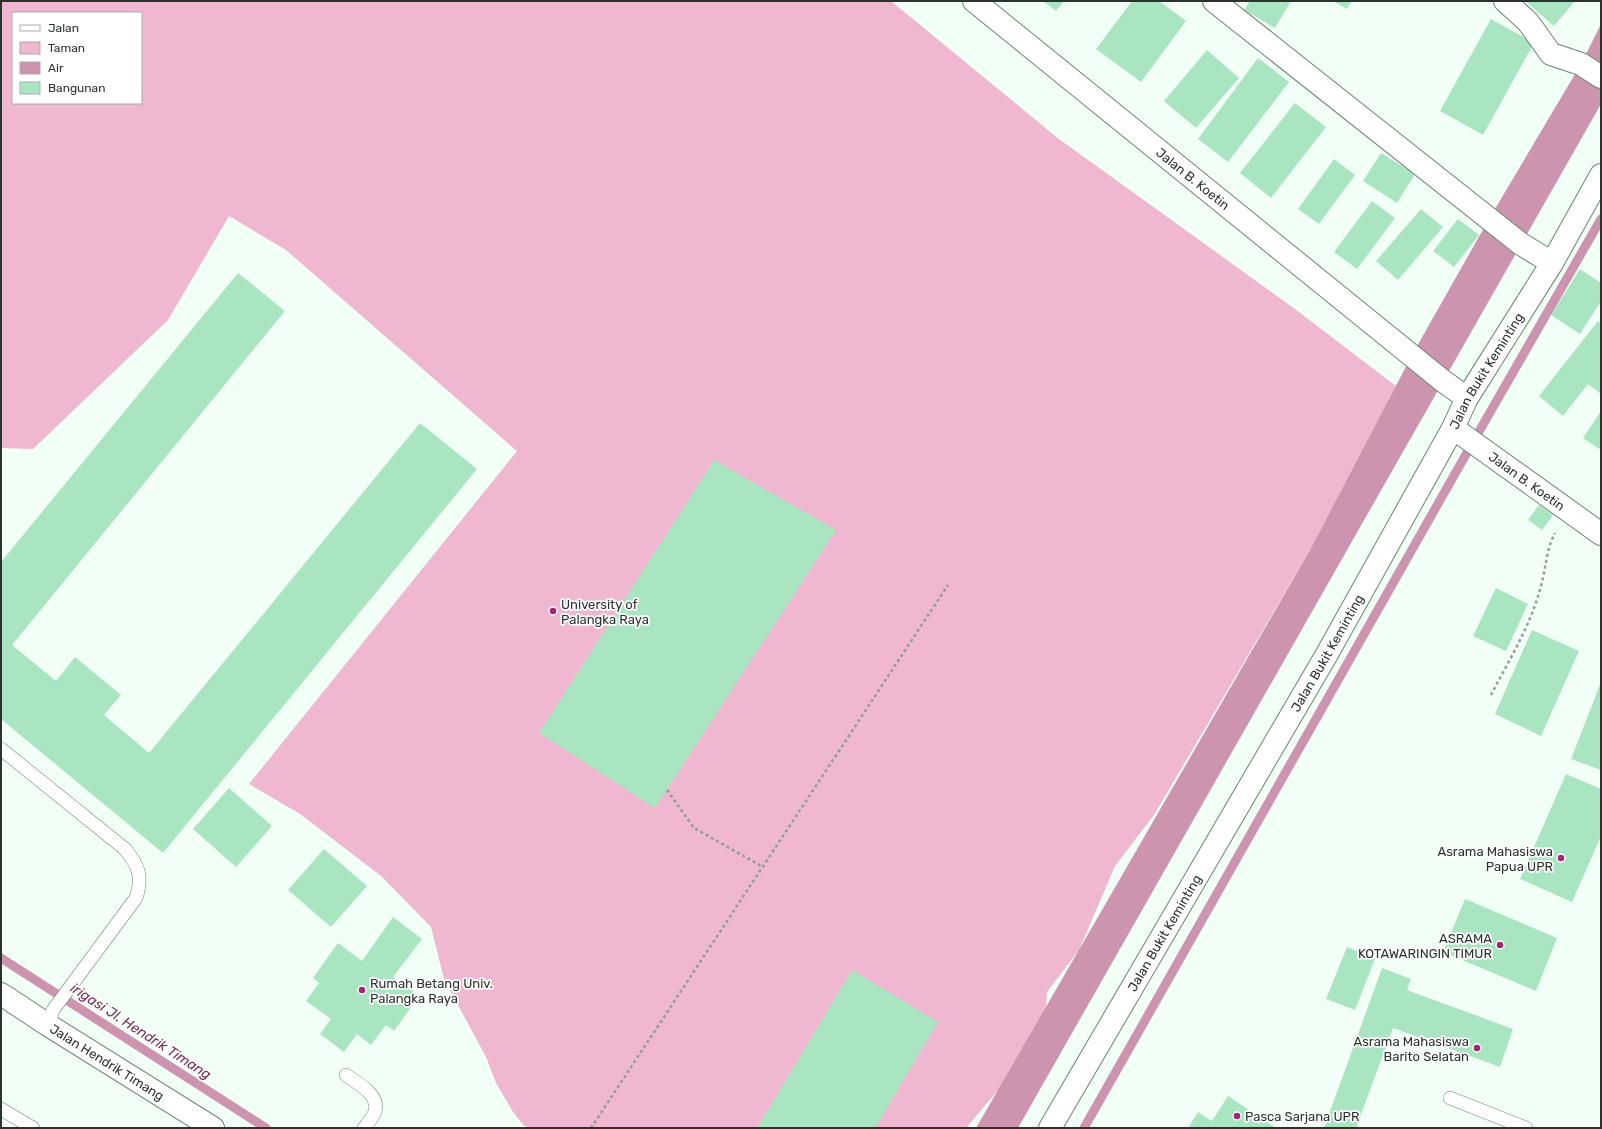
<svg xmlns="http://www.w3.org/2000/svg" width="1602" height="1129" font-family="Rubik,sans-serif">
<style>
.green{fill:#f0b7d1;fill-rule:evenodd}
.water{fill:#cd94af}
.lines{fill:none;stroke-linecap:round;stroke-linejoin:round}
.stream{stroke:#cd94af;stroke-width:9}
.building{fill:#aae5c2}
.service-casing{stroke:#6e8275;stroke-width:14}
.minor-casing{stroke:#6e8275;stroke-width:24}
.secondary-casing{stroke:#6e8275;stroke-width:24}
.path{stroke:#929d96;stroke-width:2.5;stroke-dasharray:3 3;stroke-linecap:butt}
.service{stroke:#fff;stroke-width:13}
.minor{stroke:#fff;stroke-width:22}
.secondary{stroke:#fff;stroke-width:22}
.poi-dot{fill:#a62472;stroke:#fff;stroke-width:1.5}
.labels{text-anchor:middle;stroke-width:3.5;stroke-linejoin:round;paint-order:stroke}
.street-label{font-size:13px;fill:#2b332e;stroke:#fff}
.poi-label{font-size:13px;fill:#2b332e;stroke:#fff;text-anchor:start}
.water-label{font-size:14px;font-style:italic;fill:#763156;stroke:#fff}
</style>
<rect width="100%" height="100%" fill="#f2fff7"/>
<path class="green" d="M1,1H891L1059,139L1295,309L1396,386L1310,550L1154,815L1115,866L1079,950L1047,992L1046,1007L1022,1062L966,1128H532L524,1126L513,1112L496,1083L486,1057L444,979L431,927L381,876L300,814L249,784L517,451L286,250L229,216L168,320L33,449L1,448ZM13,13H141V103H13Z"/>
<path class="water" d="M1601,24V104L1018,1128H976L1310,550L1412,355L1489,219L1581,64Z"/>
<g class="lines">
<path class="stream" d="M1,958L266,1128
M1084,1128L1473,442L1601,219"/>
</g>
<path class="building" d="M1043,1H1064L1056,11Z
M1132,1H1159L1186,21L1141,82L1096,49Z
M1250,1H1291L1275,28L1244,10Z
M1333,1H1352L1347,9Z
M1525,1H1575L1554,26Z
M1491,19L1534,43L1483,135L1440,111Z
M1207,50L1239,78L1196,128L1164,101Z
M1258,58L1289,82L1228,162L1198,139Z
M1295,103L1326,127L1271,198L1240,173Z
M1381,153L1415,174L1397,203L1363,181Z
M1334,159L1355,175L1319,224L1298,209Z
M1372,201L1395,218L1357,269L1334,252Z
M1421,209L1443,227L1398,280L1376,261Z
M1458,219L1479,235L1454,267L1433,251Z
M1580,269L1601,283V301L1580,334L1551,315Z
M238,273L285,311L12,645L56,681L75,657L121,695L104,715L149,753L420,423L477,469L163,853L1,719V562Z
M1598,321L1601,324V394L1588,384L1563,416L1539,396Z
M1601,411V447L1599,449L1583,438Z
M714,460L836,530L655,808L539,733Z
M1539,505L1553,515L1542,530L1528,520Z
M1496,588L1528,604L1506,651L1473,636Z
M1532,630L1579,651L1541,736L1495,714Z
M1601,682V770L1571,759Z
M1566,774L1601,789V836L1572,902L1520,879Z
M229,788L272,826L236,867L193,829Z
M324,849L367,886L331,927L288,890Z
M1465,899L1557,938L1536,991L1443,952Z
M393,917L422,939L393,977L419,996L394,1031L386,1025L371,1045L357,1034L344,1052L320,1034L331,1019L306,1001L319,983L313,978L338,943L362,961Z
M1347,947L1375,959L1355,1010L1326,999Z
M1382,968L1411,979L1407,990L1513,1029L1500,1067L1393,1028L1356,1128H1324Z
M852,970L938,1022L875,1128H757Z
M1228,1096L1276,1128H1188L1198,1112L1212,1121Z"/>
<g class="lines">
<defs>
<path id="service" d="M1,749L125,849C139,866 143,877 136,898L53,1010L48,1025
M346,1075C358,1084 380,1094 375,1112C373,1117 368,1123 364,1128
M1450,1098L1526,1128
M1,1109L33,1128"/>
<g id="minor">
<path id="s1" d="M974,1L1443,381L1467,398"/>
<path d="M1214,1L1521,244L1552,263"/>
<path d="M1505,1L1528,22L1551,54L1581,64L1601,77"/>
<path id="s2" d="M1453,428L1601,534"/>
<path id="s3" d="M1,994L48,1025L213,1128"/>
</g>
<g id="secondary">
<path id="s4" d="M1050,1128L1327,654L1453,428L1467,398L1552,263L1601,175"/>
</g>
</defs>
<use href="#service" class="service-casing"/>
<use href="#minor" class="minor-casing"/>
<use href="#secondary" class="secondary-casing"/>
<path class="path" d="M1491,695C1509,660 1531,625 1541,586C1546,568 1546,550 1555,533
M667,790L694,828L763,867
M591,1128L948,585"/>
<use href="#service" class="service"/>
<use href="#minor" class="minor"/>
<use href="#secondary" class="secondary"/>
</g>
<g class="poi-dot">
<circle cx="553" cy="611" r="4"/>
<circle cx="1561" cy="858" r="4"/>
<circle cx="1500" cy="945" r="4"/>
<circle cx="362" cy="990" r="4"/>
<circle cx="1477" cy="1048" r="4"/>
<circle cx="1237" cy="1116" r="4"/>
</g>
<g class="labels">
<g class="street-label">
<text dy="5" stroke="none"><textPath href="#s1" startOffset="282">Jalan B. Koetin</textPath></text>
<text dy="5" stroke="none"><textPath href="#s4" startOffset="874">Jalan Bukit Keminting</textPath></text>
<text dy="5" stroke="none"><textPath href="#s2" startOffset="91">Jalan B. Koetin</textPath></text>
<text dy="5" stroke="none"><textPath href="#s4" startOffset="550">Jalan Bukit Keminting</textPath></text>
<text dy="5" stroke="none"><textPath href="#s4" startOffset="226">Jalan Bukit Keminting</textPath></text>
<text dy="5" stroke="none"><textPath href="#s3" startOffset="126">Jalan Hendrik Timang</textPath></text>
</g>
<g class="poi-label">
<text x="561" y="609">University of<tspan x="561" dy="15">Palangka Raya</tspan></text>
<text x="1553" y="856" text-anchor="end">Asrama Mahasiswa<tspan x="1553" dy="15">Papua UPR</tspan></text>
<text x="1492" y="943" text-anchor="end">ASRAMA<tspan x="1492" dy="15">KOTAWARINGIN TIMUR</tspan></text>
<text x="370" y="988">Rumah Betang Univ.<tspan x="370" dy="15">Palangka Raya</tspan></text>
<text x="1469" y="1046" text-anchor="end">Asrama Mahasiswa<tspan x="1469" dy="15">Barito Selatan</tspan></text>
<text x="1245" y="1121">Pasca Sarjana UPR</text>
</g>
<g class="water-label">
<text transform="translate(141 1031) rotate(33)" y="5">irigasi Jl. Hendrik Timang</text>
</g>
</g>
<rect width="1602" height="1129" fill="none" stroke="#2b332e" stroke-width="4"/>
<rect x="12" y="12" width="130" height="92" fill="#ffffff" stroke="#aaadab"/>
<rect x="20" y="25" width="20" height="6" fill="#ffffff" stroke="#aaadab"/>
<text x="48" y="32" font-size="12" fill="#2b332e">Jalan</text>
<rect x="20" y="42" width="20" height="12" fill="#f0b7d1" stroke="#aaadab"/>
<text x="48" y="52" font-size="12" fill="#2b332e">Taman</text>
<rect x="20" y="62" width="20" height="12" fill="#cd94af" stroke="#aaadab"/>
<text x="48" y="72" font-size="12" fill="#2b332e">Air</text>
<rect x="20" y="82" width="20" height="12" fill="#aae5c2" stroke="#aaadab"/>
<text x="48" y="92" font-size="12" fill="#2b332e">Bangunan</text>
</svg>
